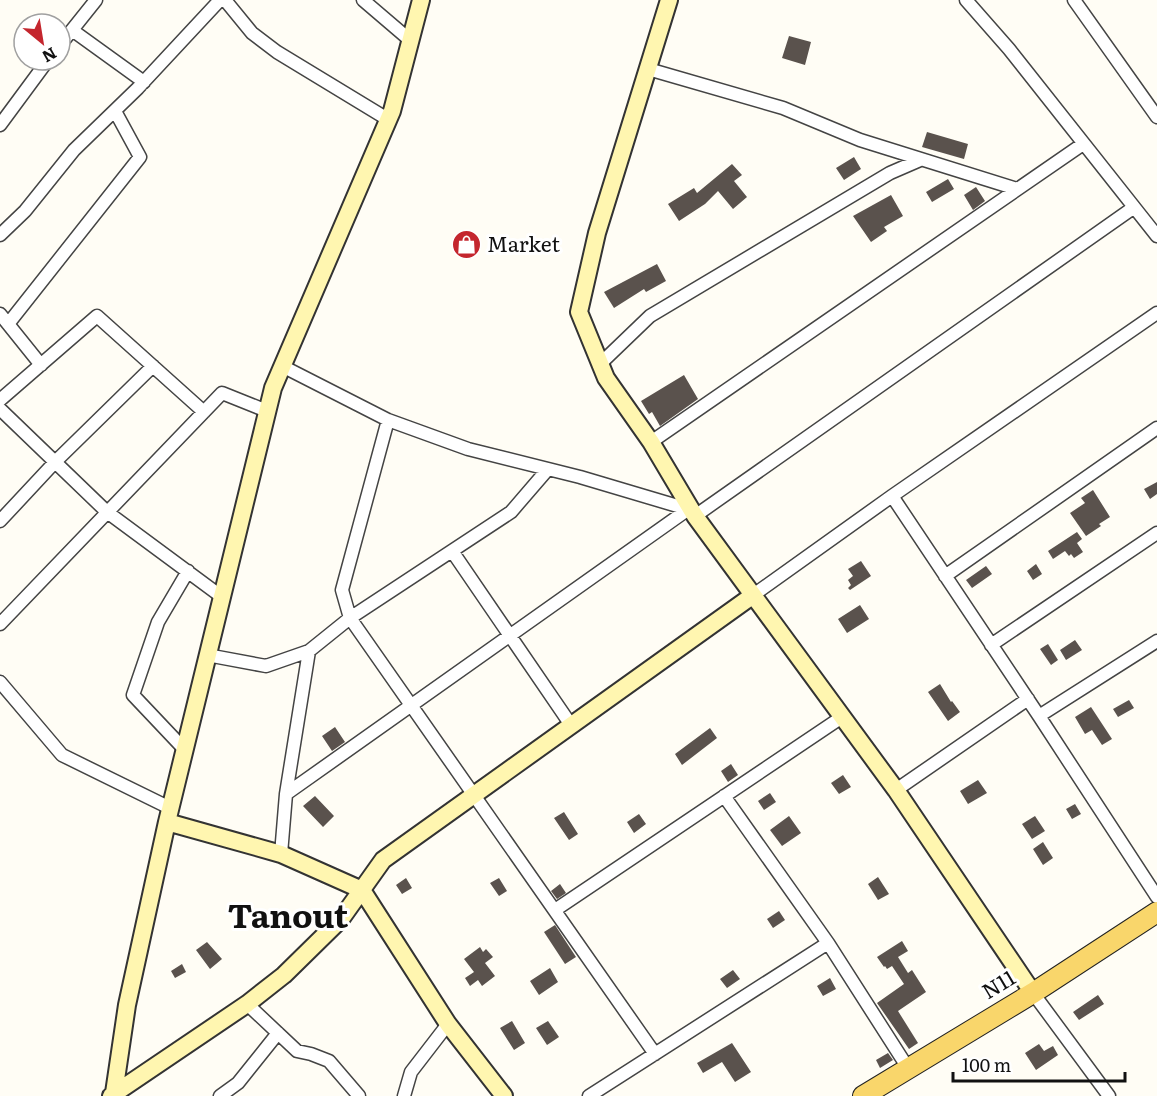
<svg xmlns="http://www.w3.org/2000/svg" width="1157" height="1096" font-family="Literata,serif">
<style>
.building{fill:#5a524d}
.lines{fill:none;stroke-linecap:round;stroke-linejoin:round}
.street-casing{stroke:#444;stroke-width:15}
.secondary-casing{stroke:#333;stroke-width:20}
.primary-casing{stroke:#222;stroke-width:22}
.street{stroke:#fff;stroke-width:12}
.secondary{stroke:#fff6b0;stroke-width:16}
.primary{stroke:#f9d66b;stroke-width:20}
.labels{text-anchor:middle;stroke-width:6;stroke-linejoin:round;paint-order:stroke}
.poi-label{font-size:21px;fill:#111;stroke:#fff;text-anchor:start}
.street-label{font-size:21px;fill:#111;stroke:#fff}
.town-label{font-size:33px;font-weight:bold;fill:#111;stroke:#fff}
</style>
<rect width="100%" height="100%" fill="#fffdf5"/>
<path class="building" d="M789,36L811,42L805,65L782,58Z
M927,132L968,144L964,159L922,147Z
M854,157L861,169L844,180L836,168Z
M732,164L742,175L734,181L747,197L733,209L718,191L705,204L679,221L668,204L694,188L697,193Z
M948,179L954,189L932,202L926,192Z
M976,187L985,201L973,210L964,195Z
M891,195L903,216L884,227L887,231L871,242L853,216Z
M657,264L666,281L646,292L644,289L614,308L604,292Z
M684,375L698,399L660,426L652,412L649,414L641,401Z
M1157,482V494L1150,499L1144,489Z
M1093,490L1110,517L1099,524L1101,526L1086,536L1070,513L1085,503L1081,498Z
M1077,532L1082,539L1077,543L1083,552L1074,558L1071,554L1069,556L1065,551L1053,559L1048,551Z
M861,561L871,576L850,590L848,588L851,585L848,580L853,576L848,569Z
M1036,564L1042,574L1033,580L1027,571Z
M986,566L992,574L972,588L966,580Z
M860,605L869,619L847,633L838,619Z
M1075,640L1082,650L1066,660L1060,650Z
M1048,644L1058,660L1051,665L1040,649Z
M940,684L951,702L952,701L960,712L948,721L928,692Z
M1129,700L1134,708L1118,717L1113,709Z
M1091,707L1112,739L1102,745L1092,730L1085,734L1075,717Z
M335,727L345,742L332,751L322,736Z
M710,728L717,738L682,765L675,754Z
M731,764L738,775L728,782L721,771Z
M843,775L851,787L839,794L831,783Z
M978,780L987,793L968,804L960,791Z
M770,793L776,802L764,810L758,801Z
M315,796L334,816L323,827L303,806Z
M1075,804L1081,814L1072,819L1066,809Z
M564,812L578,834L569,840L554,818Z
M639,814L646,824L634,833L627,822Z
M789,816L801,833L782,846L770,830Z
M1035,816L1045,831L1032,839L1022,824Z
M1043,842L1053,858L1043,865L1033,849Z
M878,877L889,894L878,900L868,884Z
M406,878L412,888L402,894L396,885Z
M499,878L507,891L499,896L490,883Z
M560,884L566,893L557,899L551,891Z
M779,911L785,920L773,928L767,919Z
M555,925L576,957L565,964L544,932Z
M902,941L908,951L898,957L908,973L912,970L926,992L898,1011L918,1043L909,1049L877,1003L904,984L892,966L887,969L885,966L884,967L877,957Z
M207,942L222,959L210,969L196,950Z
M480,947L483,952L486,949L493,957L485,963L495,976L482,986L478,980L470,986L465,978L474,972L464,959Z
M182,964L186,972L175,978L171,971Z
M550,968L558,982L539,995L530,981Z
M733,970L740,979L727,988L720,979Z
M830,978L836,989L823,996L817,986Z
M1098,995L1104,1004L1079,1020L1073,1012Z
M512,1021L525,1043L514,1050L500,1028Z
M548,1021L559,1037L547,1045L536,1028Z
M732,1043L751,1072L735,1082L722,1062L703,1073L697,1063Z
M1039,1044L1044,1051L1053,1046L1058,1055L1036,1070L1025,1053Z
M888,1053L893,1060L880,1068L876,1060Z"/>
<g class="lines">
<defs>
<path id="street" d="M225,0L252,33L277,52L389,120
M363,0L411,41
M966,0L1009,49L1157,236
M1074,0L1157,117
M72,30L144,82
M60,45L96,0
M648,69L783,108L860,140L1017,189
M0,125L48,60
M0,235L25,211L74,150L138,88L220,0
M0,314L41,365
M8,324L140,157L115,111
M599,365L650,316L890,173L920,160
M282,366L388,420L468,449L580,477L681,507L690,508
M0,400L97,316L204,412
M0,409L107,512L222,597
M388,420L342,590L350,618L655,1054
M651,442L1083,144
M892,496L1039,716L1157,897
M695,516L1133,208
M0,521L55,462L153,366
M452,551L571,725
M945,576L1157,428
M752,596L892,496L1157,313
M0,624L222,393L267,411
M991,645L1157,533
M207,655L266,666L309,651
M0,682L62,755L170,808
M1039,716L1157,641
M185,750L133,695L158,622L188,571
M896,790L1028,699
M286,794L690,508
M724,796L828,943L908,1068
M281,854L286,794L309,651L350,618L511,512L548,469
M555,910L842,717
M1033,993L1109,1096
M247,1004L297,1051L311,1054L329,1061L359,1096
M220,1096L238,1083L278,1033
M404,1096L411,1072L448,1024
M589,1096L828,943"/>
<path id="secondary" d="M669,0L597,233L579,312L606,378L651,442L695,516L896,790L1033,993
M167,822L281,854L362,890L448,1024L504,1096
M114,1093L127,1005L167,822L273,388L392,111L421,0
M111,1096L247,1004L284,975L341,919L383,860L752,596"/>
<path id="primary" d="M863,1096L1033,993L1157,912"/>
</defs>
<use href="#street" class="street-casing"/>
<use href="#secondary" class="secondary-casing"/>
<use href="#primary" class="primary-casing"/>
<use href="#street" class="street"/>
<use href="#secondary" class="secondary"/>
<use href="#primary" class="primary"/>
</g>
<defs>
<symbol id="shop-disc" viewBox="-11 -11 22 22"><circle r="9.5" fill="#c4262e" stroke="#fff"/><path d="M-5-2.5h2.3a2.7 3.5 0 0 1 5.4 0H5L5.5 6h-11ZM-1.5-2.5h3a1.5 2.3 0 0 0-3 0Z" fill="#fff"/></symbol>
</defs>
<g fill-rule="evenodd">
<use href="#shop-disc" x="450" y="228" width="33" height="33"/>
</g>
<g class="labels">
<g class="poi-label">
<text x="487" y="252">Market</text>
</g>
<g class="street-label">
<text transform="translate(999 985) rotate(-31)" y="7">N11</text>
</g>
<g class="town-label">
<text x="288" y="928">Tanout</text>
</g>
</g>
<g transform="translate(42 42) rotate(150)"><circle r="28" fill="#ffffff" stroke="#a0a0a0" stroke-width="1.5"/>
<path d="M0-4.5L10 22L0 15L-10 22Z" fill="#c4262e"/>
<text y="-9" font-size="16" font-weight="bold" text-anchor="middle" fill="#111111">N</text>
</g>
<path d="M953 1072v9h172v-9" fill="none" stroke="#111111" stroke-width="3"/>
<text x="962" y="1072" font-size="18" fill="#111111" stroke="#ffffff" stroke-width="4.5" paint-order="stroke">100 m</text>
</svg>
